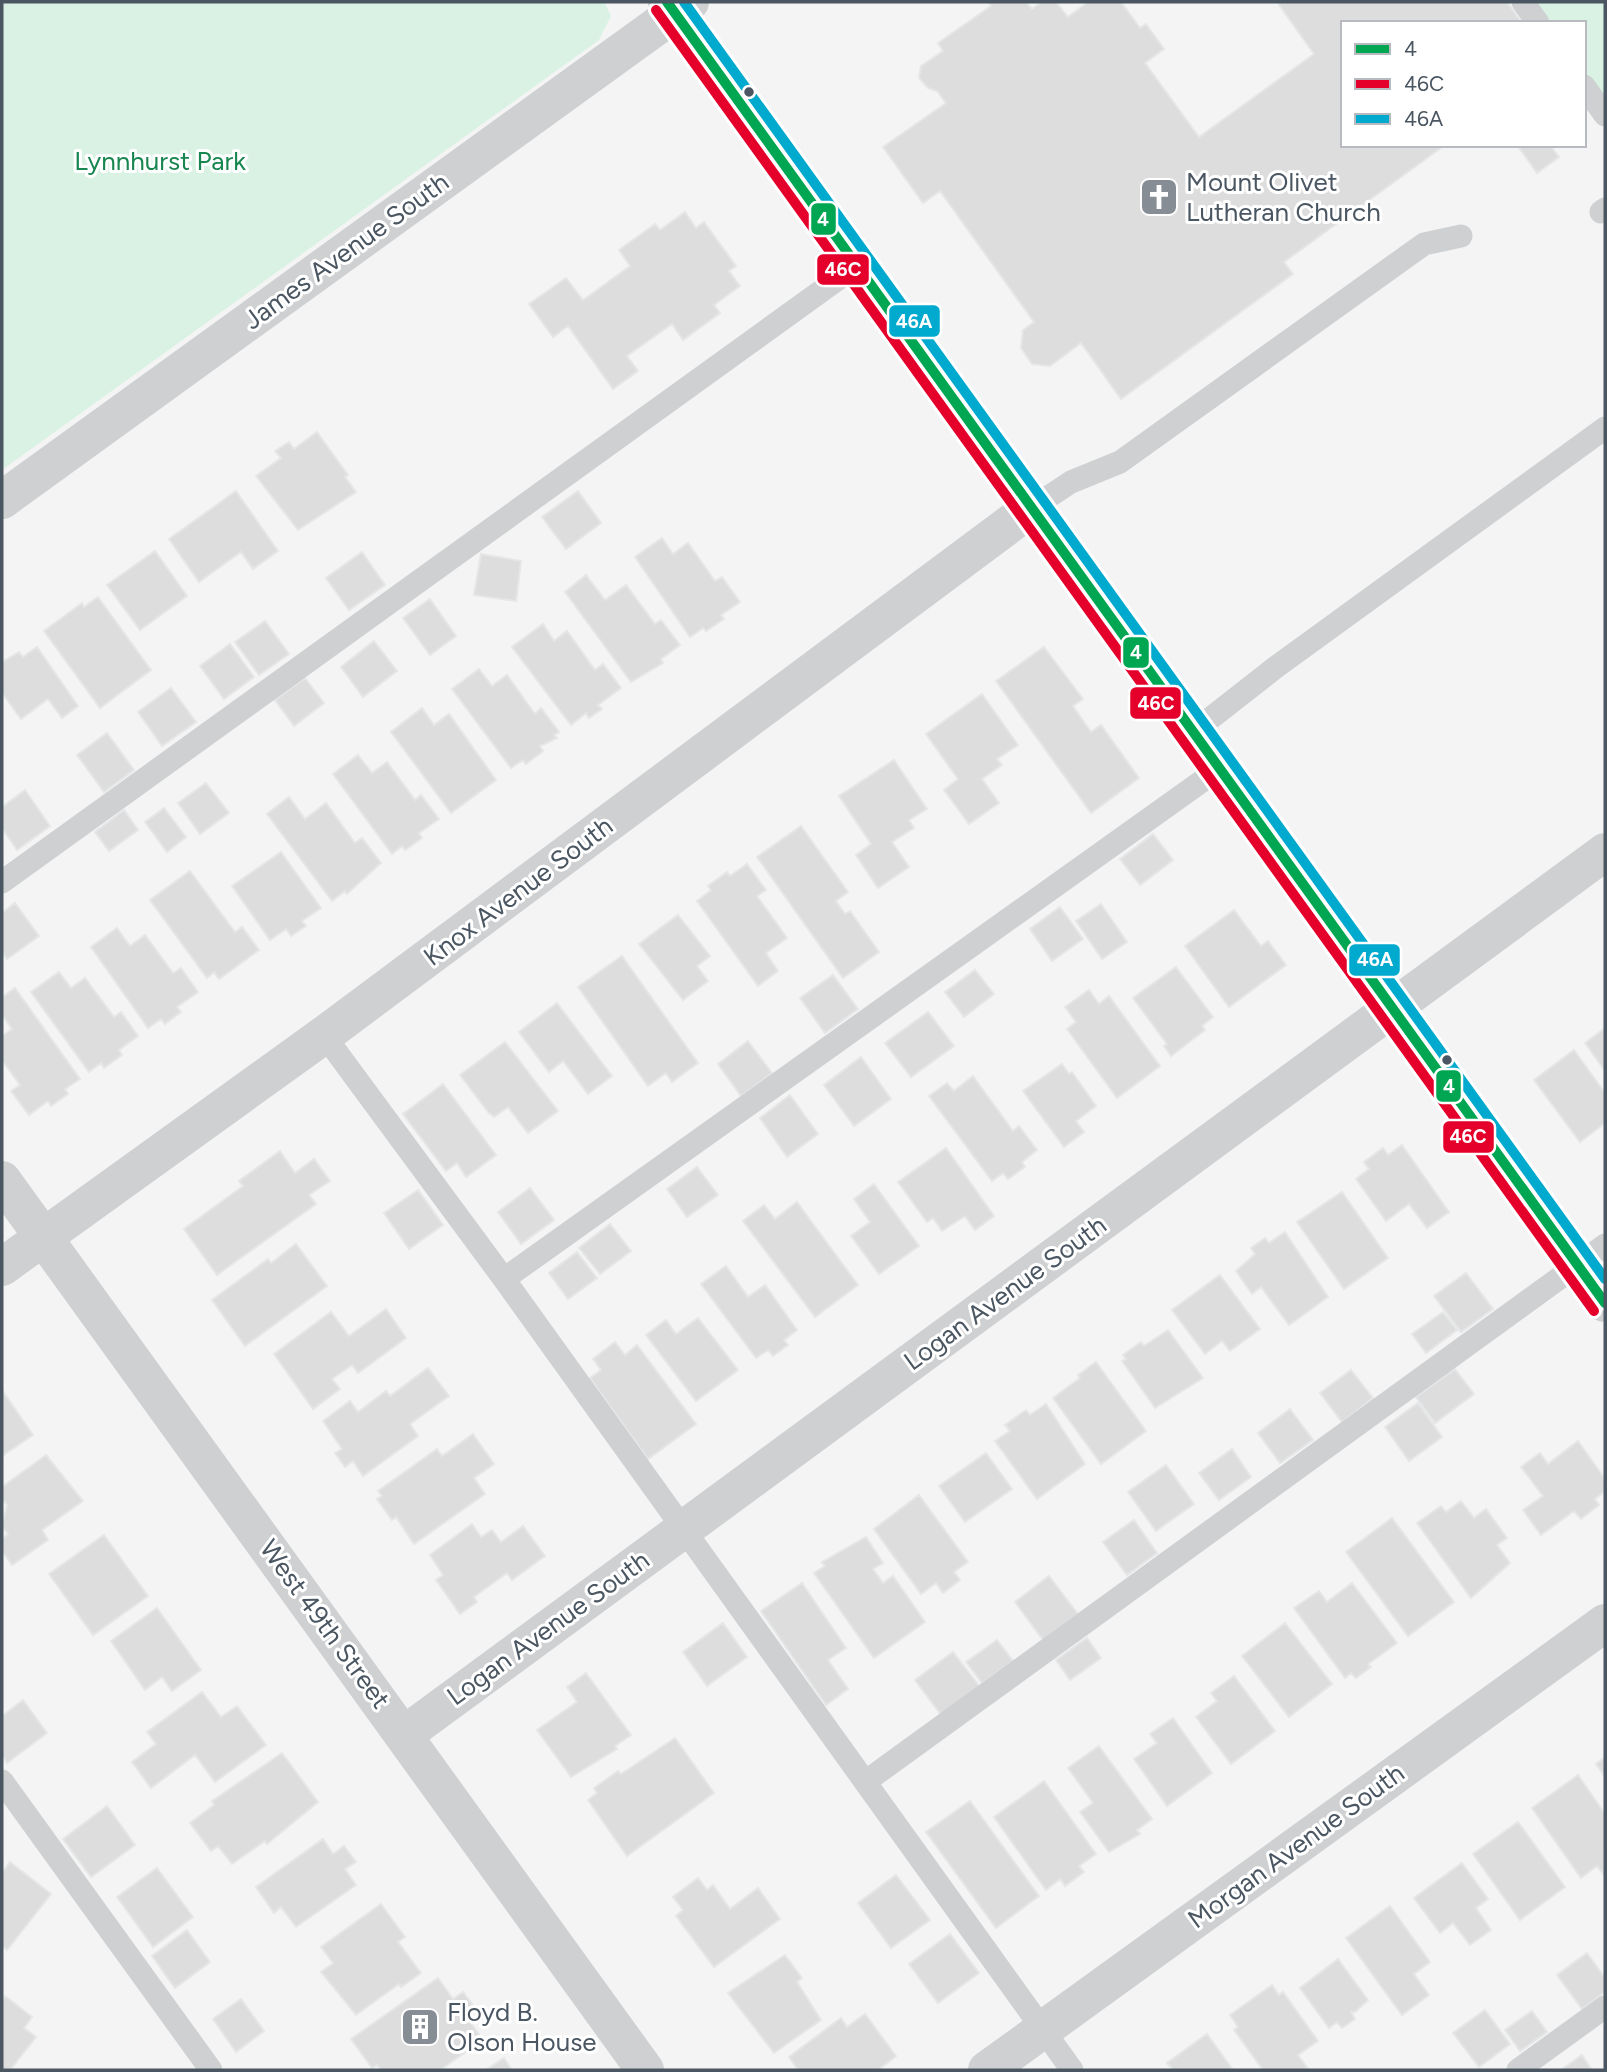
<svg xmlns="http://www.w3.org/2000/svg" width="1607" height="2072" font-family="Figtree,sans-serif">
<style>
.green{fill:#d9f2e3}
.building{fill:#ddddde;stroke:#e5e6e7;stroke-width:2}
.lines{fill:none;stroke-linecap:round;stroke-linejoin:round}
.lane{stroke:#ced0d2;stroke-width:23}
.street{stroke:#ced0d2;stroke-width:38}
.secondary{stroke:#ced0d4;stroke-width:38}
.bus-1-casing{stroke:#fff;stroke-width:16}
.bus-2-casing{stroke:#fff;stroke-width:16}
.bus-3-casing{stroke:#fff;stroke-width:16}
.bus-1{stroke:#00a651;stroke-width:10}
.bus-2{stroke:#e4002b;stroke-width:10}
.bus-3{stroke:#00a9ce;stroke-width:10}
.bus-dot{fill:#4a5661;stroke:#fff;stroke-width:2.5}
.labels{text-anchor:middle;stroke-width:6;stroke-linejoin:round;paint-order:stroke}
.park-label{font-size:26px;fill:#17864f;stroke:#fff}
.poi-label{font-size:26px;fill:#4a5661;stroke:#fff;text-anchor:start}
.street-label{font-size:26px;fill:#4a5661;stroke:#fff}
.line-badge{stroke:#fff;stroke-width:2.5}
.badge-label{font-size:19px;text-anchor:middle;font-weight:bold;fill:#fff}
</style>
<rect width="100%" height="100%" fill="#f4f4f4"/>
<path class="green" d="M2,2H604L611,16L599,40L2,470Z
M1533,2H1605V101L1584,72V23H1548Z"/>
<path class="building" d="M988,2H1026L1032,9L1042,2H1056L1068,17L1088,2H1121L1140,28L1146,24L1164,49L1145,63L1199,137L1314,54L1277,2H1507L1522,23H1343V145H1445L1284,262L1293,274L1121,399L1081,343L1050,366L1032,364L1021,348L1023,330L1034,322L940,191L923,203L883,147L946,103L937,91L928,88L919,78L921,66L943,51L938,43L991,6Z
M1517,145H1550L1559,157L1537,173Z
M685,212L696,228L704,222L736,266L729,271L740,286L714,305L720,313L683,340L672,324L627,356L638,371L613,389L568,326L553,337L529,304L566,278L583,300L630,266L619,250L655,224L660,230Z
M317,432L348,475L345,477L356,492L298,530L256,476L281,458L275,451L289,442L294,449Z
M236,491L278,551L253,569L241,552L199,582L169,539Z
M578,491L601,523L566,549L542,517Z
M662,538L673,554L688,543L715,581L722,577L740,602L721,615L724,619L706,631L703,628L690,637L635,557Z
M155,551L187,596L140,630L107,585Z
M362,552L385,585L349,610L326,578Z
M481,554L521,561L516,601L474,595Z
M586,575L605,600L626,585L655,624L661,620L680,645L661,659L663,663L631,682L565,592Z
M98,597L151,670L100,708L44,631L82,603L84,607Z
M430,599L456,636L430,655L403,618Z
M265,621L289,654L259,675L235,642Z
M543,624L554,641L567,631L595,670L603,664L621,688L598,705L602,709L589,718L586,713L571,725L512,647Z
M374,641L397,671L363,697L341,667Z
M230,644L254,677L224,699L200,666Z
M37,647L78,706L62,718L48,699L21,719L2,693V662L19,652L23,657Z
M1044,647L1083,699L1073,706L1091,732L1101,725L1139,778L1091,813L996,681Z
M479,669L492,686L507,675L535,714L541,708L559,732L554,735L557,738L540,746L543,751L526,764L523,760L511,768L452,689Z
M305,678L324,703L294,726L275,700Z
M171,688L196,722L162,746L138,712Z
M982,694L1018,745L997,759L1002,765L982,779L999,803L969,824L944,790L958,779L926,734Z
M422,708L434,725L449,714L496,780L451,813L391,732Z
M107,733L134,770L104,792L77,755Z
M358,755L372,773L387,762L415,800L421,795L439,819L419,833L422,838L405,850L402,846L392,854L333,774Z
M894,760L927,809L909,820L914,828L892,842L909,867L878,888L856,855L871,844L839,796Z
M206,783L229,813L200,834L178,803Z
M25,790L50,826L17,850L2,828V807Z
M289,797L305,819L326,803L355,843L362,838L381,863L347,894L345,891L332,901L267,814Z
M164,808L186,837L167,852L145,822Z
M124,810L138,830L109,851L95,832Z
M801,826L848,892L836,901L845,914L850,911L879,952L843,978L757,857Z
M1153,834L1173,860L1140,885L1120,859Z
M281,852L321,908L302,921L306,926L291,936L286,929L270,940L232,886Z
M747,864L766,890L757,896L787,938L766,953L778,971L758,986L697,901L711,890L708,886L727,872L730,876Z
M190,871L235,932L242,927L259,950L219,979L214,972L207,978L150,900Z
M15,903L39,936L7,959L2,952V913Z
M1101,904L1127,942L1102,959L1076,921Z
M1060,907L1083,939L1052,961L1030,929Z
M1234,910L1261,946L1268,941L1286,965L1229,1007L1185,946Z
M678,915L710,956L697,966L708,981L683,1000L639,944Z
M117,928L130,946L145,935L173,973L181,968L198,992L177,1007L181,1012L165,1024L161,1019L148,1028L91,947Z
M622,956L698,1063L672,1082L666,1073L648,1086L578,987Z
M1176,967L1213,1017L1202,1026L1205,1030L1171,1056L1164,1046L1167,1044L1133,998Z
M975,970L994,994L964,1017L945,992Z
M59,972L71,988L85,978L114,1017L121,1012L138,1036L119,1050L122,1055L104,1068L101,1063L89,1072L31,992Z
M833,975L858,1009L825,1033L800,998Z
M15,988L80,1079L65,1089L68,1094L51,1106L48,1101L29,1115L11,1091L20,1085L2,1060V1036L12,1029L2,1015V997Z
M1089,990L1099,1004L1109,996L1160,1066L1117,1098L1067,1029L1076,1022L1065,1007Z
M557,1003L612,1076L588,1094L563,1061L549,1072L519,1032Z
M928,1012L954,1046L911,1077L885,1043Z
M1605,1028V1071L1585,1043Z
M748,1041L772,1073L741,1096L718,1064Z
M505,1042L558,1111L528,1133L508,1107L494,1117L488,1112L460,1075Z
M1574,1050L1605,1093V1123L1580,1142L1534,1080Z
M861,1057L891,1099L854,1126L824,1085Z
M1062,1064L1069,1074L1072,1072L1096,1106L1076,1121L1084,1132L1064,1147L1023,1091Z
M973,1076L1013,1131L1019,1126L1037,1150L1022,1162L1025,1167L1008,1179L1003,1173L992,1181L929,1096L947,1083L954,1091Z
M443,1084L496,1155L466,1177L457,1163L446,1171L403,1114Z
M790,1095L818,1134L787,1157L760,1118Z
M1402,1145L1449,1212L1427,1228L1409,1204L1386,1221L1356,1179L1369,1169L1364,1162L1383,1148L1388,1155Z
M946,1148L994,1216L975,1230L965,1216L942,1231L933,1218L927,1222L898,1182Z
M280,1151L295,1173L314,1159L330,1181L309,1195L316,1204L217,1275L184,1229L243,1186L239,1181Z
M697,1167L718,1195L687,1217L667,1189Z
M874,1184L919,1246L879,1274L851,1236L870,1222L854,1199Z
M530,1188L554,1220L521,1244L498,1212Z
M418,1190L443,1225L409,1249L384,1213Z
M1342,1192L1388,1258L1344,1289L1297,1222Z
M797,1202L858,1285L815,1317L743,1221L764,1205L775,1219Z
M610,1224L631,1251L600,1274L579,1248Z
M1285,1232L1328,1297L1289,1325L1261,1287L1252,1294L1236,1271L1255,1254L1251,1248L1265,1238L1269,1243Z
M296,1244L327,1286L245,1346L212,1300L268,1259L271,1263Z
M577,1252L597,1278L568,1299L549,1273Z
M726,1266L748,1297L765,1285L797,1330L784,1340L788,1345L773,1356L768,1350L756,1358L701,1284Z
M1466,1273L1493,1309L1461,1332L1434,1296Z
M1220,1275L1260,1329L1230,1351L1222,1341L1205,1354L1172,1310Z
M386,1309L406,1338L358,1373L352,1365L332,1379L340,1389L313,1409L274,1354L331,1312L349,1336Z
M1443,1312L1457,1330L1426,1353L1412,1334Z
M698,1318L738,1370L696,1401L646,1335L666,1320L676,1334Z
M1168,1330L1203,1378L1155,1408L1122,1361L1126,1359L1123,1355L1141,1342L1144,1346Z
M615,1342L625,1355L637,1345L696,1424L648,1459L590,1378L601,1370L593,1359Z
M1096,1362L1146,1431L1101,1464L1053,1398L1080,1378L1078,1375Z
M428,1368L449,1396L410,1424L418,1436L363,1476L353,1461L345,1467L335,1453L342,1449L323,1421L350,1401L358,1412L386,1391L390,1396Z
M1455,1369L1474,1394L1435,1423L1416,1397Z
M1351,1370L1373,1398L1342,1422L1320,1393Z
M2,1390L33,1435L2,1456Z
M1418,1403L1442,1437L1409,1461L1385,1427Z
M1046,1404L1085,1464L1037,1499L995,1441L1010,1431L1005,1425L1026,1410L1030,1415Z
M1290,1409L1313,1440L1280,1463L1258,1433Z
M473,1434L494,1464L474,1478L485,1494L414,1544L396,1517L392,1520L377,1499L382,1496L378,1491L437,1449L442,1456Z
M1578,1441L1605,1479V1491L1595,1499L1599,1505L1581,1519L1574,1511L1541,1535L1523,1510L1543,1496L1521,1467L1540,1453L1548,1464Z
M1232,1449L1251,1477L1219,1500L1199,1473Z
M986,1453L1012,1489L965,1522L939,1486Z
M46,1455L83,1501L42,1530L48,1540L12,1565L2,1551V1539L8,1534L2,1526L7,1505L2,1499V1487Z
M1166,1465L1194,1504L1156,1531L1128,1492Z
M919,1495L968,1562L954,1572L960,1580L943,1593L936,1583L921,1594L874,1529Z
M1461,1501L1474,1518L1486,1509L1507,1538L1497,1545L1510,1563L1471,1598L1417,1523L1441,1506L1446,1512Z
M1392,1518L1454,1602L1408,1636L1346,1552Z
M1134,1520L1157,1553L1127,1575L1103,1542Z
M472,1524L481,1537L492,1530L501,1542L523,1526L545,1556L512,1580L507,1573L474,1597L477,1602L460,1614L436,1580L443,1575L430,1555Z
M104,1535L148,1596L93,1635L49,1574Z
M866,1537L883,1563L873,1569L883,1583L893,1576L925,1622L874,1658L814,1573L825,1566L822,1562Z
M1049,1576L1078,1614L1043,1640L1015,1602Z
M802,1583L846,1648L828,1660L848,1689L826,1705L761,1611Z
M1352,1583L1397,1643L1368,1664L1371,1667L1356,1678L1351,1673L1345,1678L1294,1608L1319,1591L1327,1602Z
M157,1608L201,1670L172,1691L162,1677L145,1690L111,1641Z
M723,1623L747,1657L707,1686L683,1652Z
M1285,1623L1332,1684L1289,1717L1242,1656Z
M1087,1638L1101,1658L1070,1680L1056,1660Z
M997,1640L1013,1661L982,1683L966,1662Z
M953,1652L980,1687L942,1716L915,1680Z
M586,1673L631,1735L615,1746L617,1749L571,1777L537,1730L577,1702L567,1687Z
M1234,1676L1275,1731L1231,1764L1196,1717L1217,1701L1211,1693Z
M202,1692L221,1717L237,1706L266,1745L215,1782L195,1755L151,1788L132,1762L156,1744L147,1732Z
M23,1700L47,1733L7,1763L2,1755V1716Z
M1173,1718L1212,1773L1167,1806L1134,1759L1157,1743L1150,1734Z
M675,1738L714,1793L627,1856L588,1800L597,1793L594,1788L618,1771L621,1774Z
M1099,1746L1152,1819L1137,1830L1140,1834L1109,1852L1080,1812L1093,1803L1068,1768Z
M282,1753L318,1802L267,1844L265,1841L232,1864L218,1846L211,1851L190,1823L214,1805L212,1801Z
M1605,1757V1777L1596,1764Z
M1578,1775L1605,1814L1604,1875L1597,1866L1581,1878L1532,1808Z
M1044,1781L1096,1854L1079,1866L1084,1872L1065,1886L1060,1879L1046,1890L994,1817Z
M970,1801L1039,1896L996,1928L926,1832Z
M107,1806L135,1845L91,1877L63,1839Z
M1518,1822L1565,1887L1520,1920L1473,1854Z
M323,1839L333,1854L344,1846L356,1862L345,1869L356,1885L296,1927L281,1907L274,1913L256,1887Z
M10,1862L51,1894L7,1950L2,1946V1873Z
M1462,1863L1488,1899L1476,1908L1491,1930L1470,1945L1453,1923L1440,1933L1414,1898Z
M157,1868L193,1917L153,1947L117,1897Z
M896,1875L930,1920L891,1948L858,1903Z
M698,1878L707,1890L713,1885L730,1909L758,1888L780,1919L714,1967L676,1916L683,1910L673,1897Z
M381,1904L405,1937L398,1942L421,1973L401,1987L399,1984L356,2015L321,1972L333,1963L321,1947Z
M1390,1906L1430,1962L1414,1974L1429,1995L1402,2015L1346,1938Z
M187,1930L210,1962L175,1988L152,1956Z
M950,1934L979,1973L938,2003L909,1964Z
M1587,1953L1605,1978V1992L1582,2009L1557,1975Z
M785,1955L802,1978L797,1982L821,2020L774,2053L728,1993Z
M1338,1959L1368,2000L1355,2012H1351L1355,2019L1342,2028L1337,2022L1329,2028L1300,1988Z
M438,1978L453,1999L463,1992L476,2009L466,2016L483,2040L440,2070H381L377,2065L372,2068L351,2039Z
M1272,1985L1279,1995L1283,1992L1318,2041L1298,2055L1309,2070H1263L1234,2030L1238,2027L1230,2015Z
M5,1996L32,2017L24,2028L36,2037L10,2070H2V2001Z
M241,1999L264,2031L236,2052L213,2019Z
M1485,2010L1510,2044L1479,2067L1453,2033Z
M1532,2011L1547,2032L1520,2051L1505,2030Z
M865,2014L896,2056L878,2070H798L789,2057L841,2018L847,2027Z
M1207,2034L1233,2070H1173L1167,2063Z
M1582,2055L1592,2070H1561Z
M504,2058L512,2070H486Z"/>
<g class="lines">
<path class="lane" d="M1523,2L1538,23
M1584,86L1605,115
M1601,212L1605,209
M1030,509L1071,482L1120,462L1424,244L1461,236
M1193,732L1276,667L1605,428
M2,882L856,266
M324,1035L504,1279L1072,2070
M504,1279L1219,769
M2,1781L211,2070
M865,1782L1605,1245
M1518,2070L1605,2007"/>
<path class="street" d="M2,500L690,2
M2,1180L645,2070
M2,1267L324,1035L1030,509
M405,1734L1605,852
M987,2070L1605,1623"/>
<path class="secondary" d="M667,2L1030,509L1605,1303"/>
<defs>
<path id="bus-1" d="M667,2L1605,1303"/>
<path id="bus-2" d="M656,10L1594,1311"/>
<path id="bus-3" d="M684,2L1605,1279"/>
</defs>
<use href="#bus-1" class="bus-1-casing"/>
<use href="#bus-2" class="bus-2-casing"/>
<use href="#bus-3" class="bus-3-casing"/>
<use href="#bus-1" class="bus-1"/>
<use href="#bus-2" class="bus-2"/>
<use href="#bus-3" class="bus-3"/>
</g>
<defs>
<symbol id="church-square" viewBox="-11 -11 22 22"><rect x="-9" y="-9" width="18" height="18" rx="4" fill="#868d94" stroke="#fff"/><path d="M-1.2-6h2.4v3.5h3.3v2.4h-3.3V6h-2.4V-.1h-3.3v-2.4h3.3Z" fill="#fff"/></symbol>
<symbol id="building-square" viewBox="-11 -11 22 22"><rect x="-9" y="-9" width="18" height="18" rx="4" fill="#868d94" stroke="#fff"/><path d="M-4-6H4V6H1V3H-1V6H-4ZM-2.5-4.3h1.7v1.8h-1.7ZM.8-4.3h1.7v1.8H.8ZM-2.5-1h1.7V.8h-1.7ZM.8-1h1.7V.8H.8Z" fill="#fff"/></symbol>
</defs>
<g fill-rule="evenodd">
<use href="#church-square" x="1137" y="175" width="44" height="44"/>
<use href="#building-square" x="398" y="2005" width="44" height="44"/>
</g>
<g class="bus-dot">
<circle cx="749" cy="92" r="6"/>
<circle cx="1447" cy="1060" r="6"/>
</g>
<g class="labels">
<g class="park-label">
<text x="160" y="170">Lynnhurst Park</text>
</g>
<g class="poi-label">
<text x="1186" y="191">Mount Olivet<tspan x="1186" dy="30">Lutheran Church</tspan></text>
<text x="447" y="2021">Floyd B.<tspan x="447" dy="30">Olson House</tspan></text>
</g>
<g class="street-label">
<text transform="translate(346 251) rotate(-36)" y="9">James Avenue South</text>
<text transform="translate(518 891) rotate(-37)" y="9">Knox Avenue South</text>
<text transform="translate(1005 1293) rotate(-36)" y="9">Logan Avenue South</text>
<text transform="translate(325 1624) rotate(54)" y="9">West 49th Street</text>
<text transform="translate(548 1628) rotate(-36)" y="9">Logan Avenue South</text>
<text transform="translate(1296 1846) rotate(-36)" y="9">Morgan Avenue South</text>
</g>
</g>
<g class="line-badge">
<rect x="810" y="202" width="27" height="34" rx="7" fill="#00a651"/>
<rect x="816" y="253" width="54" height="33" rx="7" fill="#e4002b"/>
<rect x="888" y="304" width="53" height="34" rx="7" fill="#00a9ce"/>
<rect x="1122" y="636" width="28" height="33" rx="7" fill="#00a651"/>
<rect x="1129" y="686" width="53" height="34" rx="7" fill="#e4002b"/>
<rect x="1348" y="943" width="53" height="34" rx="7" fill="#00a9ce"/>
<rect x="1435" y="1069" width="27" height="34" rx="7" fill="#00a651"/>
<rect x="1442" y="1120" width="53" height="34" rx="7" fill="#e4002b"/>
</g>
<g class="badge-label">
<text x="823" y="226">4</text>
<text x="843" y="276">46C</text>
<text x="914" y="328">46A</text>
<text x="1136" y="659">4</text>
<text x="1156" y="710">46C</text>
<text x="1375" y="966">46A</text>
<text x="1449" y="1093">4</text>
<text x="1468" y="1143">46C</text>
</g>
<rect width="1607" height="2072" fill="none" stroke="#4a5661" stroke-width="7"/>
<rect x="1341" y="21" width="245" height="126" fill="#ffffff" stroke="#b7bbc0" stroke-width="2"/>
<rect x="1355" y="44" width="35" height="10" fill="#00a651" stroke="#b7bbc0" stroke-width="2"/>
<text x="1404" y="56" font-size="21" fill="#4a5661">4</text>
<rect x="1355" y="79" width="35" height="10" fill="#e4002b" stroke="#b7bbc0" stroke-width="2"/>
<text x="1404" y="91" font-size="21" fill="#4a5661">46C</text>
<rect x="1355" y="114" width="35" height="10" fill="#00a9ce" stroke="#b7bbc0" stroke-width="2"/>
<text x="1404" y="126" font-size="21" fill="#4a5661">46A</text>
</svg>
